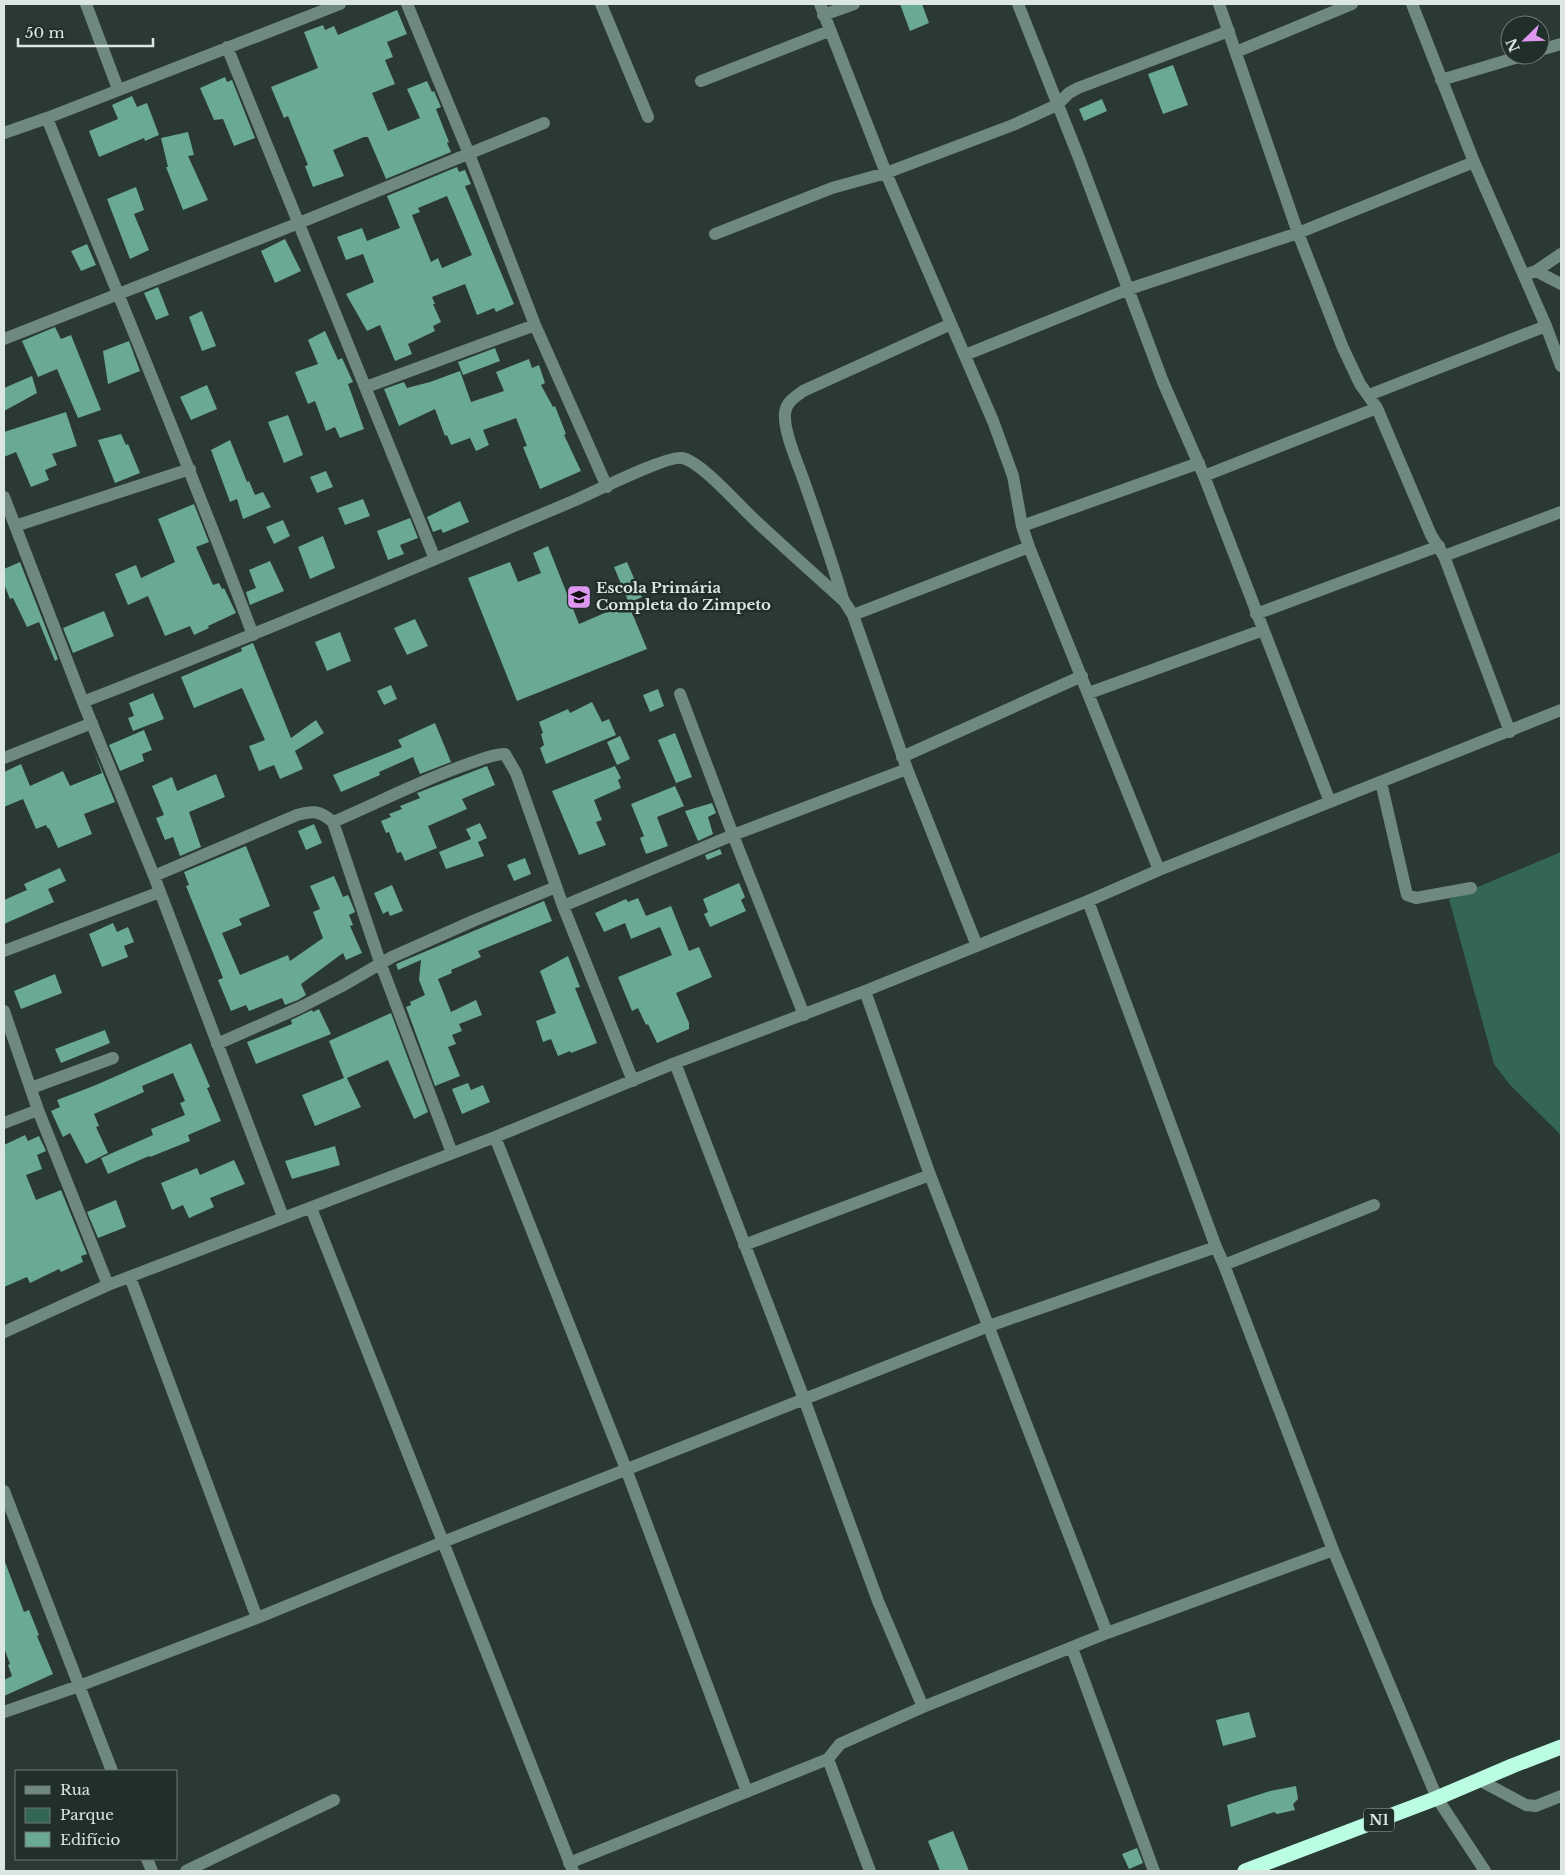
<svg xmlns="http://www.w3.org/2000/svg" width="1565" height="1875" font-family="'Libre Baskerville',serif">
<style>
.green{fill:#336654}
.building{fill:#6aa992;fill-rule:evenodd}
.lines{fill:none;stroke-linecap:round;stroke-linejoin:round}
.minor{stroke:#6f897f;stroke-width:12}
.highway{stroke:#bbfde3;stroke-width:15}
.labels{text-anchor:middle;stroke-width:5;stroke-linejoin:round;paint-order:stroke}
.shield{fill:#212f2a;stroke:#a4afab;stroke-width:1}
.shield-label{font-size:14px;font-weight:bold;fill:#dce6e2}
.poi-label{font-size:15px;font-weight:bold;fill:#dce6e2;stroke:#212f2a;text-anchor:start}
</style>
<rect width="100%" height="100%" fill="#2b3934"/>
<path class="green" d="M1561,852V1140L1559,1133L1510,1085L1494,1064L1449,899Z"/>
<path class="building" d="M900,4H922L929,23L910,31Z
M397,10L407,34L387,42L393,57L385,60L395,84L372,93L388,131L420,118L407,89L427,81L432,92L434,91L441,107L436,109L449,142L447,143L451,152L386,179L368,137H364L333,150L344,176L313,187L305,166L308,165L288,116L284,118L271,87L318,68L304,32L323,25L325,30L334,26L338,35Z
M1173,65L1188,105L1163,114L1148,74Z
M225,77L227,82L232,80L255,138L234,146L223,119L214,120L200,88Z
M132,96L137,107L147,103L159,135L145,141L144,138L99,157L89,131L118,119L112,105Z
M1102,99L1107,111L1084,121L1079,109Z
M188,132L194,155L188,156L208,200L183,210L166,167H168L161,138Z
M457,167L459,172L465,170L471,184L465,186L514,304L496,312L494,308L477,315L465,284L432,297L435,304H433L441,322L433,326L435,331L408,344L412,354L395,361L380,325L367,331L346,294L374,282L363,254L346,260L337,237L362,228L367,241L400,228L387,196ZM447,196L472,255L442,268L438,258L431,262L412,215L420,212L418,208Z
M136,187L144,210L134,214L149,250L130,259L107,199Z
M285,239L301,271L275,283L261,251Z
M87,244L96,265L81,271L71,251Z
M158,287L169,315L156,320L144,293Z
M202,311L216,346L202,351L189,317Z
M55,327L61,339L71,335L101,410L78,418L57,369L38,377L22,341Z
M325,331L338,360L342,358L353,382L348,384L364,429L340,438L335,427L326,431L315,401L308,404L295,372L318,364L308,340Z
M129,341L140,371L108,384L103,351Z
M495,348L500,361L463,375L458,362Z
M529,359L532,368L539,365L545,383L541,385L553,407L555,406L566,434L564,435L581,471L540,489L523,447L527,446L516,418L483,430L489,445L476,451L470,438L451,445L447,435L445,436L435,409L399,426L384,389L404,382L407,388L430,382L460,371L471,402L504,391L496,372Z
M32,376L37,393L4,411V388Z
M207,385L217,409L191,420L180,397Z
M66,412L77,446L52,454L57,465L45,470L49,480L31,487L16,452L4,457V432Z
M288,415L303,455L284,463L268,422Z
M121,434L126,445L128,444L140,473L115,483L98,440Z
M230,440L247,482L249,481L255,495L263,492L271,507L243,519L237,499L230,502L211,450Z
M326,471L333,487L317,493L310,477Z
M363,499L370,516L345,525L338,508Z
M460,501L469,522L443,533L441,529L433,532L427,517Z
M194,504L209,542L196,547L213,585L219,583L222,589L224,588L236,613L208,626L209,628L194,635L190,626L165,636L148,596L128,605L115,574L136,565L141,578L175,562L158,519Z
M410,518L418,538L400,545L404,554L388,560L377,531Z
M283,520L290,536L274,544L266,527Z
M323,536L335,568L310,579L298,547Z
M548,546L579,624L628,603L647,649L517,701L468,578L510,562L518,582L541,573L533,553Z
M270,561L284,591L250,605L246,592L256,588L249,570Z
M20,562L58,659L55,661L39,622L27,627L13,598L10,599L4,584V569Z
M627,562L642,597L629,603L614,567Z
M104,611L114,636L73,653L63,628Z
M415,619L428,646L407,655L394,628Z
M340,632L351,661L327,671L315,642Z
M253,643L291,738L316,720L324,733L295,751L303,769L280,779L274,765L259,771L249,746L265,740L242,688L194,708L181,677L242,651L241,648Z
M391,685L397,699L384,705L377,691Z
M658,689L664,706L650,712L643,695Z
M153,693L164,719L133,731L128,718L134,716L129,703Z
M592,702L602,722L609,719L616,735L546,764L540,748L544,745L541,734L543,733L539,722L568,709L570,713Z
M435,723L451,762L420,774L413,757L379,772L380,775L341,792L333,775L402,747L398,740Z
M144,730L152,750L142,754L144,761L120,771L109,745Z
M675,733L692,777L676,783L658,740Z
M620,736L630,759L617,765L607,742Z
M94,751L115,802L84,814L92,834L58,848L49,828L48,829L46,825L36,829L23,799L4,807V772L21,764L30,786L63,771L70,786L102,773Z
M487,766L495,785L462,799L467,809L428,826L437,848L405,861L401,852L397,853L389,832L386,833L381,821L391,817L389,814L402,809L400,806L420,798L417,793Z
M615,766L621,778L618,780L621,788L594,800L602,820L596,822L606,845L579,855L552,791Z
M216,774L225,797L189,812L201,847L180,856L173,837L165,840L156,818L164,815L152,786L172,777L177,791Z
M675,786L684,806L657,817L668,846L646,854L640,838L644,836L631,804Z
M712,803L716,813L708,817L713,834L698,841L685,811Z
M480,823L487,838L478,842L484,856L446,869L439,852L471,839L466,829Z
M314,824L322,843L306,850L298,831Z
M246,846L270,906L239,919L242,925L222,933L240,975L288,955L290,961L323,938L313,912L320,909L310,886L334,876L343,897L348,895L354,909L355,912L349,915L353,925L350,926L362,953L346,960L343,953L301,984L306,995L298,1000L285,1005L282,998L249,1011L246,1005L231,1011L218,980L223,978L186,886L189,885L184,872Z
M720,849L722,854L707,860L705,855Z
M525,858L531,874L514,881L507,865Z
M60,868L66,881L48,889L54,902L4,924V900L27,890L24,884Z
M739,883L745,897L741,900L746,911L710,927L704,914L708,912L703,899Z
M392,885L403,911L390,916L388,911L383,914L374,893Z
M638,898L646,916L671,906L689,951L699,947L712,977L676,993L689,1023V1029L657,1043L648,1024L646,1025L638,1008L632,1011L618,977L672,955L660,927L631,939L625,923L604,932L595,913L626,899L628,902Z
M544,901L552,921L478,951L481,957L451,970L452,973L438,979L451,1012L476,1000L482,1015L459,1024L462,1031L452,1035L456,1044L448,1047L460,1076L435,1086L406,1007L411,1005L410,1002L425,995L419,980L421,960L398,970L396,964Z
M113,923L117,932L128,927L134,942L124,946L128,957L102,967L89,934Z
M568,956L580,987L575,988L597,1043L571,1053L570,1051L558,1056L551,1039L543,1042L536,1021L556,1013L540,971Z
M55,974L62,993L21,1009L14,991Z
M319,1009L331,1034L256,1064L247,1042L292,1024L291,1020L312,1010L313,1012Z
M391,1013L428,1112L414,1119L388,1060L347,1078L361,1107L315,1126L302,1095L344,1078L329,1041Z
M105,1030L110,1043L61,1063L55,1049Z
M191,1043L210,1087L207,1088L221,1121L188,1135L190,1141L150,1157L149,1156L108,1174L101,1158L153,1135L151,1129L185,1115L180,1103L185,1101L173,1073L142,1086L144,1092L94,1114L99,1126L96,1127L108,1153L86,1164L70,1133L63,1137L51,1111L60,1107L57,1100L96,1085Z
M468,1083L471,1090L483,1085L490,1102L462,1114L452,1089Z
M25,1135L28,1141L39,1136L46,1151L37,1155L42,1169L26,1175L36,1200L61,1190L87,1254L81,1256L83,1262L61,1272L59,1269L30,1283L27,1277L4,1287V1145Z
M335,1146L340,1165L292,1179L285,1161Z
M234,1160L245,1184L210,1198L214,1207L189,1218L183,1205L172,1210L161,1183L197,1168L200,1175Z
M116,1200L126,1227L98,1238L87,1212Z
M4,1562H5L24,1612L29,1610L39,1635L37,1636L53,1674L4,1696V1680L12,1676L8,1665L10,1664L4,1648Z
M1249,1712L1256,1737L1223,1746L1216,1720Z
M1296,1786L1298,1799L1293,1804L1295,1810L1277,1814L1274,1812L1231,1827L1227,1805L1270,1791Z
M953,1831L969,1871H940L928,1841Z
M1137,1848L1143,1863L1129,1869L1122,1854Z"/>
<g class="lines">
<path class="minor" d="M86,4L118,89
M407,4L469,154L535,325L607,487
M601,4L648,117
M820,4L886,173L993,421L1013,476L1022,526L1029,547L1159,870
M1018,4L1079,158L1163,382L1204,476L1330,802
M1219,4L1298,233L1343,348L1360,384L1377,408L1431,535L1444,556L1510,732
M1412,4L1474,162L1546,326L1561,366
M823,15L854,4
M227,47L435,559
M1540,50L1561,44
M1236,52L1352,4
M1441,80L1525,55
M701,81L829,31
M47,118C116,291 188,461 253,635
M4,133L47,118L340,4
M715,234L832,188L886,173L1013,125L1057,105L1069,93L1078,88L1229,31
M1536,271L1561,254
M1524,275L1536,271L1561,284
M4,339L299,223L544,123
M965,355L1129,289L1298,233L1474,162
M366,387L535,325
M1369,395L1546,326
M1204,476L1377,408
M4,497L83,702L154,876L283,1217
M15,526L190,469
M1022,526L1199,463
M1444,556L1561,512
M843,599C832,561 819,524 806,487C800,468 783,432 785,413C786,402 795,397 803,391L951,324
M1256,614L1439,546
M853,615L1029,547
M1089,693L1263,630
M680,694L733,835L804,1015
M83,702C249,637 413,569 578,499C596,491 668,455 682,458C701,461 741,508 757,522C786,549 815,575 844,601L853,615L907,769L977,946
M902,757L1082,676
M4,758L92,723
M1381,782L1407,895L1416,898L1471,888
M333,822L380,962L452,1153
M154,876L297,815C314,810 320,811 333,822C378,803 421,780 468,764C480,760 492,754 505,754L516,773L563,906L633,1081
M1088,901L1216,1247L1224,1265L1333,1550L1437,1798L1485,1871
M563,906L733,835L907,769
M4,951L160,892
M865,991L930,1175L1107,1633
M4,1011L38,1110L108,1285
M217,1044L301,1007L342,986L392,957L473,921L556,887
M675,1063L804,1399L878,1601L923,1707
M31,1088L113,1058
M4,1123L38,1110
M495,1137L626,1469L747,1792
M311,1208L573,1871
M744,1245L930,1175
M1224,1265L1374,1205
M130,1277L257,1618
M4,1332L108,1285L495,1137L675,1063L865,991L1088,901L1159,870L1561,710
M4,1491L112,1771
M1072,1648L1154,1871
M4,1712L79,1686L257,1618L443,1542L989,1326L1216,1247
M828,1759L870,1871
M1479,1780L1526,1805L1536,1806L1561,1796
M147,1859L152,1871
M569,1863L828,1759L840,1744L923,1707L1107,1633L1333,1550
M186,1871L334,1800"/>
<path class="highway" d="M1245,1871L1437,1798L1512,1766L1561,1747"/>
</g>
<defs>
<symbol id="school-square" viewBox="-11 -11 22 22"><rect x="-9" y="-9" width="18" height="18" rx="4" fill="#de98f2" stroke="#212f2a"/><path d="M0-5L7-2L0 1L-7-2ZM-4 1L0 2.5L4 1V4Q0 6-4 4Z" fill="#111"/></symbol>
</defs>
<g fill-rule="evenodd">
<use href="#school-square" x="565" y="583" width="28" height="28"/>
</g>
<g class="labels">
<rect class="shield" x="1364" y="1808.5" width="30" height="23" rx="4"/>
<g class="shield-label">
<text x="1379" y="1825">N1</text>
</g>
<g class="poi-label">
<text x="596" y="593">Escola Primária<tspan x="596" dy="17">Completa do Zimpeto</tspan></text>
</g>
</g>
<rect width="1565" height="1875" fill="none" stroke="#dce6e2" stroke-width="10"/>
<rect x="15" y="1770" width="162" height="90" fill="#212f2a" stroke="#6c7874"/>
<rect x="25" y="1786" width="25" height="8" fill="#6f897f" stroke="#6c7874"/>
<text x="60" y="1795" font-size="15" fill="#dce6e2">Rua</text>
<rect x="25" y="1808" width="25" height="15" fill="#336654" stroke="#6c7874"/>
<text x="60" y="1820" font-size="15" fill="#dce6e2">Parque</text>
<rect x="25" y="1832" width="25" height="15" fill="#6aa992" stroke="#6c7874"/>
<text x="60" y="1845" font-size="15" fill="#dce6e2">Edifício</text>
<g transform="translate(1525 40) rotate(247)"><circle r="24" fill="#212f2a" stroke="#6c7874"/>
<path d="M0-4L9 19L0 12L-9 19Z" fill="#de98f2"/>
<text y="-8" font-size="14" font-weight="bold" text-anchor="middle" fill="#dce6e2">N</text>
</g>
<path d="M18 38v8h135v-8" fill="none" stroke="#dce6e2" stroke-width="2.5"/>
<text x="25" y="38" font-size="15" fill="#dce6e2" stroke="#212f2a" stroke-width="4" paint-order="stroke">50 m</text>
</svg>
